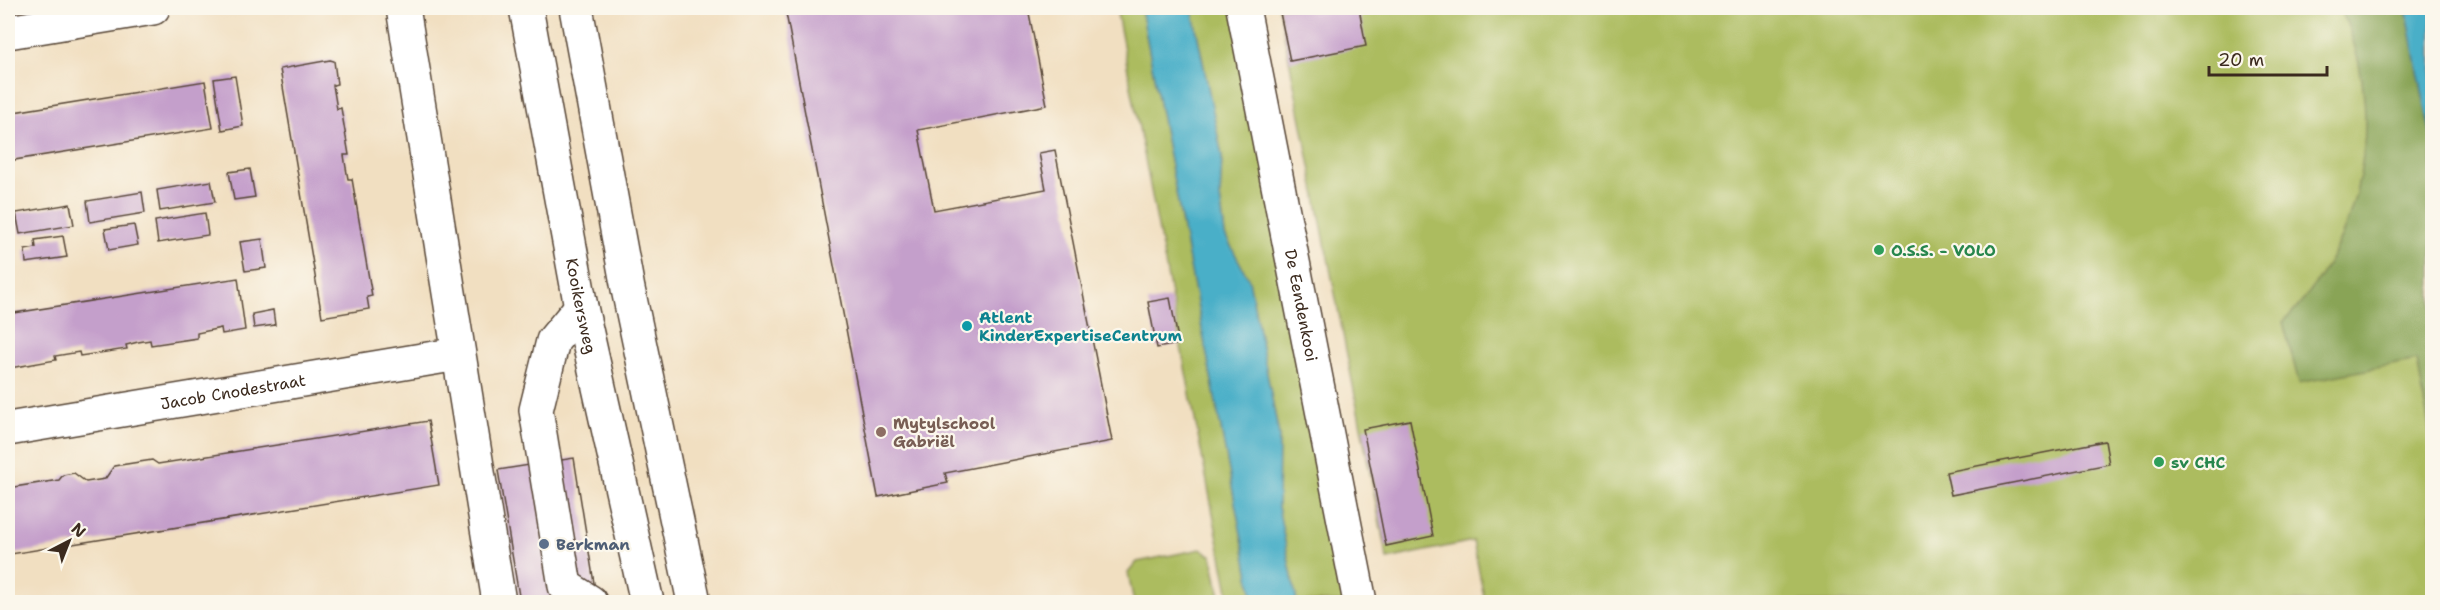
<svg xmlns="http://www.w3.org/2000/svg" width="2440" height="610" font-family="'Shantell Sans',sans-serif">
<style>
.green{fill:#acbc5f;stroke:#74733e;stroke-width:1.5}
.forest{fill:#89a456;stroke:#62673a;stroke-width:1.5}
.water{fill:#48afc8;stroke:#426c73;stroke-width:1.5}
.building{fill:#c49fcb}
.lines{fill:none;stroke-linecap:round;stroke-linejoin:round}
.minor-casing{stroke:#564536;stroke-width:36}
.minor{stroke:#fff;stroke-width:33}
.leisure-dot{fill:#2e9e5b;stroke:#fbf7ec;stroke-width:2}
.culture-dot{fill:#0f9aa8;stroke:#fbf7ec;stroke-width:2}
.education-dot{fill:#8d6e63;stroke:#fbf7ec;stroke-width:2}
.service-dot{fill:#5c6f8a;stroke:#fbf7ec;stroke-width:2}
.labels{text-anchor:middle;stroke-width:4.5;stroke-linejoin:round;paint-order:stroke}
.leisure-label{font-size:16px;font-weight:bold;fill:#27864d;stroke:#fbf7ec;text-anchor:start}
.street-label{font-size:16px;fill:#3b2a1e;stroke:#fbf7ec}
.culture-label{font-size:16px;font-weight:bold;fill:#0d838f;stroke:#fbf7ec;text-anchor:start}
.education-label{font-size:16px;font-weight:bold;fill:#785e54;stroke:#fbf7ec;text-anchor:start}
.service-label{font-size:16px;font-weight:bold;fill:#4e5e75;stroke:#fbf7ec;text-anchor:start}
</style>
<rect width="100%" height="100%" fill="#fbf7ec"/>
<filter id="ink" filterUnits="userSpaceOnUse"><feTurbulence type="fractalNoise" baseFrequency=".0167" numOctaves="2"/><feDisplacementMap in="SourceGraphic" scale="12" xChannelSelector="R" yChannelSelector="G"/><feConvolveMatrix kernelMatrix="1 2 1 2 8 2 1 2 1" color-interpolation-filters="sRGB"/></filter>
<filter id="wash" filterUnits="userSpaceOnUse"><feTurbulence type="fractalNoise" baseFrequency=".008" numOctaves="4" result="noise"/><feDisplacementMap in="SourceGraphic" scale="24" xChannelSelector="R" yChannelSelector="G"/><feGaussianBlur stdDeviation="1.35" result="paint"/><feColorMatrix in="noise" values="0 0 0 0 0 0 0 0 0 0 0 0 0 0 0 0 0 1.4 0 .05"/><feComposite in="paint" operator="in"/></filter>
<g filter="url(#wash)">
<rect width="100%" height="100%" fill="#f1dfc1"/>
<path class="green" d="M1116,8H1141L1254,602H1230Z
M1192,8H1233L1350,602H1297L1278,507L1279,435L1249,280L1225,235L1220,197L1222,156Z
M1279,8H2406L2432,142V602H1485L1473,541L1387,559Z
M1201,549L1212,556L1221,602H1134L1128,573L1137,562Z"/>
<path class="forest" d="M2340,8H2406L2432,142V444L2417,360L2299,383L2283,322C2364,244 2389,110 2340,8Z"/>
<path class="water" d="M1141,8H1192L1222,156L1220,197L1225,235L1249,280L1279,435L1278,507L1297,602H1254Z
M2406,8H2432V142Z"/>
<g id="blocks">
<path class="building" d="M785,8H1028L1047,105L918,130L934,210L1046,189L1039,153L1055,150L1112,441L945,473L948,483L878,497Z
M1279,8H1359L1366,46L1290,61Z
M330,60L334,61L337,84L333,85L337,109L341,108L349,155H344L346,168L348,179H352L372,296L367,297L369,309L322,317L280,69Z
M235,76L243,126L222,130L214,79Z
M205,81L213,128L8,161V113Z
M250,169L255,197L234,200L229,172Z
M211,181L215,202L160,211L157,190Z
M142,192L145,213L90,222L87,201Z
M70,204L74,225L20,234L16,213Z
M205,213L208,235L158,243L155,221Z
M134,225L138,245L109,250L105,229Z
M63,236L67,257L26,263L25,250L36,248L35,240Z
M262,239L266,268L245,271L240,242Z
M238,278L245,330L222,334L221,328L197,333V338L151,345L150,340L138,342L126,345L127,349L80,356L79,352L55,356L56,360L10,368L8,363V314Z
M1170,298L1179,344L1157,348L1148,302Z
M273,310L275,325L254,328L252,314Z
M1410,420L1433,536L1386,546L1363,429Z
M428,421L439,485L11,554L8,530V488L59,480L63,475L74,473L86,482L105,479L114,466L152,460L158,464Z
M2105,441L2109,464L1951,495L1946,472Z
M574,458L597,602H520L498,470Z"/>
</g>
</g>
<g filter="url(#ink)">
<use href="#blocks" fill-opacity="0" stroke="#564536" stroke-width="1.5"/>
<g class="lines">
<defs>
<g id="minor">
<path d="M403,8L499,602"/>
<path id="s1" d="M526,8L581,307L647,602"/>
<path d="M576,8L628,289L694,602"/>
<path id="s2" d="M1243,8L1360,602"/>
<path d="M8,32L153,8"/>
<path d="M581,307L553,341L536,410L565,586L590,602"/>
<path id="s3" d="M8,429L458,354"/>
</g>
</defs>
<use href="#minor" class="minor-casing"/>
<use href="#minor" class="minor"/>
</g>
</g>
<g class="leisure-dot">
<circle cx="1879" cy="250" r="6"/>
<circle cx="2159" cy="462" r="6"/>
</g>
<circle class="culture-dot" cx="967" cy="326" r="6"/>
<circle class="education-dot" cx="881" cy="432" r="6"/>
<circle class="service-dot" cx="544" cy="544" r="6"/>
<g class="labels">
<g class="leisure-label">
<text x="1891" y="256">O.S.S. - VOLO</text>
<text x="2171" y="468">sv CHC</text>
</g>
<g class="street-label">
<text dy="6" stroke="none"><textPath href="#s2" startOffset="303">De Eendenkooi</textPath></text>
<text dy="6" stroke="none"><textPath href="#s1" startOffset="303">Kooikersweg</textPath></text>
<text dy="6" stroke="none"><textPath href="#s3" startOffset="228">Jacob Cnodestraat</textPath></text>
</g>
<g class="culture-label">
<text x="979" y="323">Atlent<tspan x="979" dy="18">KinderExpertiseCentrum</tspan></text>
</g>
<g class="education-label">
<text x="893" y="429">Mytylschool<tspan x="893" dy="18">Gabriël</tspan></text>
</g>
<g class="service-label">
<text x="556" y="550">Berkman</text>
</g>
</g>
<rect width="2440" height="610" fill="none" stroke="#fbf7ec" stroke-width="30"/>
<g transform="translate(69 541) rotate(42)" stroke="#fbf7ec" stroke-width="4.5" paint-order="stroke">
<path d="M0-4.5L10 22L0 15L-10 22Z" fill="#3b2a1e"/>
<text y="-9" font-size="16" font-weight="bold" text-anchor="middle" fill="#3b2a1e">N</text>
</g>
<path d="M2209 66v9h118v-9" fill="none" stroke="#3b2a1e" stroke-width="3"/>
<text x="2218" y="66" font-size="18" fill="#3b2a1e" stroke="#fbf7ec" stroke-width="4.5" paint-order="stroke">20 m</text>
</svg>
